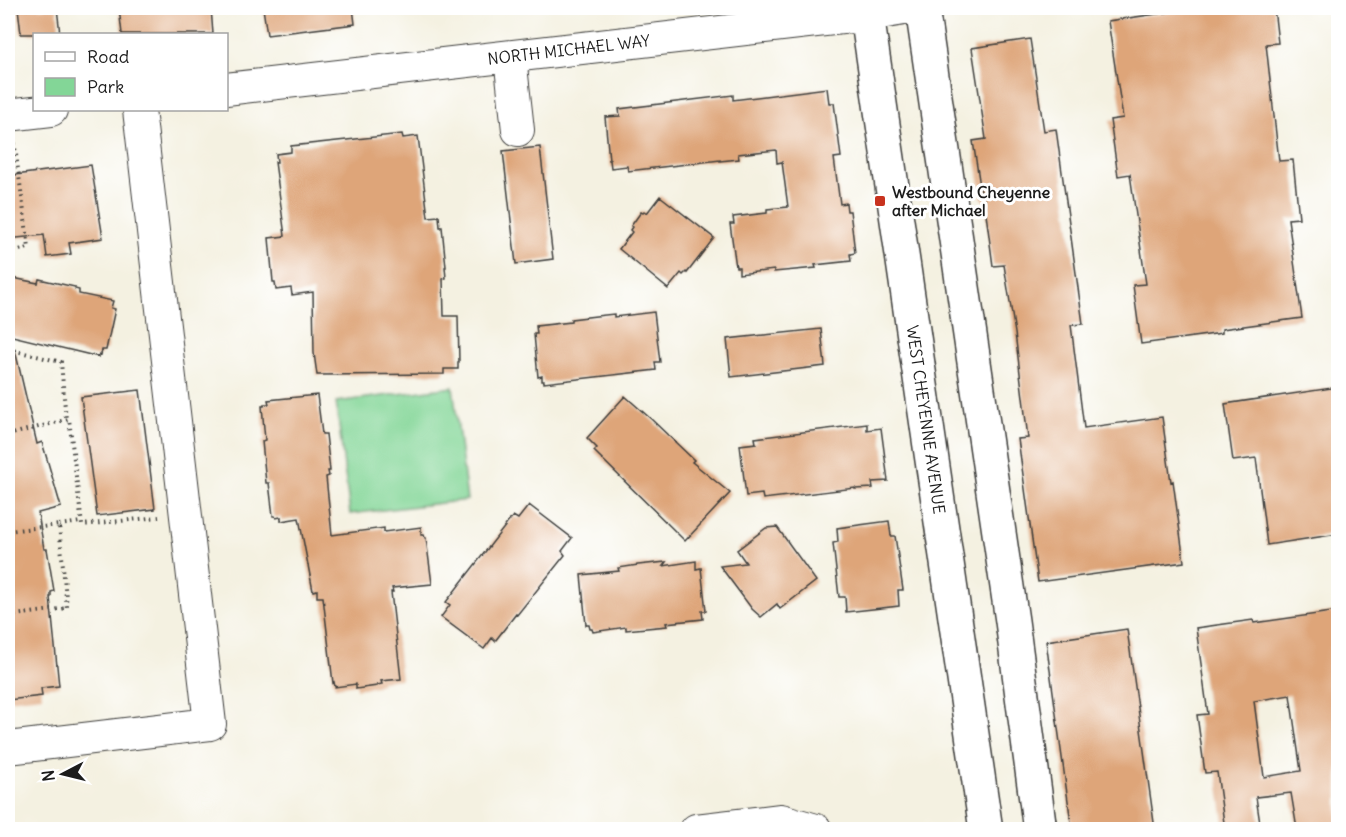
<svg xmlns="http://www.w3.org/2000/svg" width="1346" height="837" font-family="Delius,sans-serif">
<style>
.green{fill:#83d697;stroke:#50795a;stroke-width:1.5}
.building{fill:#dea579;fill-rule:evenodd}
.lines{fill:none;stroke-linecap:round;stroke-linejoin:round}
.minor-casing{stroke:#3c3c3a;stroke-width:34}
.major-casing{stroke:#3c3c3a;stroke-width:36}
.path{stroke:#3c3c3a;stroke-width:4;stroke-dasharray:1.5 4.5;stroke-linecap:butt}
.minor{stroke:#fff;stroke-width:32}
.major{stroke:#fff;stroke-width:33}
.poi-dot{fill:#c8321e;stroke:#fff;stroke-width:2}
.labels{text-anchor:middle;stroke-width:6;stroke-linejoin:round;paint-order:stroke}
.street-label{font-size:16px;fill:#1c1c1c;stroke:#fff}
.poi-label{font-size:16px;font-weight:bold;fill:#1c1c1c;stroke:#fff;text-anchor:start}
</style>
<rect width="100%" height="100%" fill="#fff"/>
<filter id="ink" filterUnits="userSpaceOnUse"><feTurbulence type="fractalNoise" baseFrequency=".0167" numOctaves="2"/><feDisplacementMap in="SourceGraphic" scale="12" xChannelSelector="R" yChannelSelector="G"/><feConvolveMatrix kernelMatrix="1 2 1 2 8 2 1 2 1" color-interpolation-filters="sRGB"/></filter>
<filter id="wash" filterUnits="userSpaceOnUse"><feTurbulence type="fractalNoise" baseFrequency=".008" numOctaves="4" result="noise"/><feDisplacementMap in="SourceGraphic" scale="24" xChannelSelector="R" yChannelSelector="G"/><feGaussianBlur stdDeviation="1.35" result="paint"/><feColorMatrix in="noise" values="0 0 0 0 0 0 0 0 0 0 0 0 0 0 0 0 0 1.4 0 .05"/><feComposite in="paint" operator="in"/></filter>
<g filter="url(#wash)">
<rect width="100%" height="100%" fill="#f4f1e1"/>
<path class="green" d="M453,387L467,500L350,514L336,402Z"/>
<g id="blocks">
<path class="building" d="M18,8H57L60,34H21Z
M119,8H211L213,34H122Z
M263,8H353L355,24L267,35Z
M1191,8H1274L1278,43L1266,44L1279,161L1293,160L1299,218L1288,219L1302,318L1222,329V333L1141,344L1133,285L1146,284L1130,174L1118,176L1110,120L1123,118L1108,21L1191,9Z
M1030,39L1044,131L1056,129L1083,324L1071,325L1084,428L1162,417L1171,482L1173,481L1184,562L1038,582L1018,439L1028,438L1015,333L1004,265L993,266L984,199H982L973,141L986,139L972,48Z
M827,88L829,103H834L841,157L834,158L840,204L846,203L847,211H850L855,253L850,254L851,261L815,265L816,268L774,272V270L739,274V267H736L730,224H734L733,217L767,213V209L788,207L782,162L777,163L776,150L738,154L739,159L720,161V160L679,165L628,171L627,166L611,168L610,160H609L605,117L620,116L619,109L733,95V100Z
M402,134L403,138L418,136L428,217L439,216L440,227H442L446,267H445L446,278L443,279L444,316H458L459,362H458V369H444V374L317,375L314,353L313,292L292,295L291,288L276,290L275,282H273L269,238L285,236L275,162H277L276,154L291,152V146Z
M540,147L553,259L516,264L503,151Z
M91,165L103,238L69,243L71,254L47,257L44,235L8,239V176Z
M660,196L714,238L687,273L686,272L683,275L681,273L668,289L619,249L632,232L630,230L632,227L631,226L641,212L643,213L644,211L647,213Z
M8,277L38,283L39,279L75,287V289L79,290V294L113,301L111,308L115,309L106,350H102L101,355L99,354V357L8,335Z
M654,312L660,362H655L656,370L544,383V381H542V376L538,377L534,334H537L536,326L571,322V319L596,316L614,314V317Z
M821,329L825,366L731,377L727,339Z
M15,350L37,444L42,442L61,507L38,513L44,549H47L54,591L51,592V597H50L59,686L41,688L42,696L8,700V351Z
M1338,387V534L1267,545L1256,458L1233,461L1225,404Z
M140,390L155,509L97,516L81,397Z
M317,395L322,434H326L330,471H328L329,476L326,477L332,535L384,528V532L421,527V535H424L425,538H426L432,584L392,588L393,592H391L401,679L381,681L382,684L377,685V686L356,689V684L335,687L334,682L333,683L323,597H317V590L313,591L299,518L281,521V517L276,518L275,516H273L269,483H266L262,441L265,440L262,406H264V404H269L268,400Z
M625,396L651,419L694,460L692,462L730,493L685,541L594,451L597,448L587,438Z
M867,424V430L881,428L888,481L872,482L873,488L855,489V488L763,499L762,494L746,496L740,445L756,443L755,438Z
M529,505L572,538L562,551L565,555L517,615L516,614L495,641L492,638L484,649L441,617L450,605L446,602L513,516L518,519Z
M889,521L891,536H895L903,590H898L899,606L846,612L845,597H839L833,543L838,542L837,528Z
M777,527L816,581L780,609L777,604L761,617L752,609L720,566L746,563L737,550L766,528Z
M696,561V569L701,568L706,611H702L703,619L666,623L667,626L626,630V627L593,632L592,629H590L589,625H586L581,575L619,571L618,568L638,565L666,562L663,566Z
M1338,611V823L1297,829L1291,793L1256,797L1261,830H1225L1217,772L1205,773L1197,715L1208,714L1196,628L1253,620L1254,623ZM1290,695L1301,771L1264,777L1254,701Z
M1127,629L1155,830H1072L1046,641Z"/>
</g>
</g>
<g filter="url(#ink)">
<use href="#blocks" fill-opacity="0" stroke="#3c3c3a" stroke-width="1.5"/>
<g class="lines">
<defs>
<g id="minor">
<path d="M510,57L518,130"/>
<path id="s1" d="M226,89L868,15L910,8"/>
<path d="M8,115L51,110"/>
<path d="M8,748L210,724L139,110"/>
<path d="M696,830L781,820L816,830"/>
</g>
<g id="major">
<path id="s2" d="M866,8L986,830"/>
<path d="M922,8L1012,621L1040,830"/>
</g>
</defs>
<use href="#minor" class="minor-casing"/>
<use href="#major" class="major-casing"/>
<path class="path" d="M8,252L29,248L14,140
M8,349L61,362L66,420
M8,435L69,419L82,525L159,517
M59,525L81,522
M8,531L59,525L67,608L8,616"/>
<use href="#minor" class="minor"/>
<use href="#major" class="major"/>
</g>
</g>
<rect class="poi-dot" x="874" y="195" width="12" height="12" rx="3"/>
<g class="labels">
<g class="street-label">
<text dy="6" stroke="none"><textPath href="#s1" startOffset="345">NORTH MICHAEL WAY</textPath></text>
<text dy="6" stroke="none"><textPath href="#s2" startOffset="416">WEST CHEYENNE AVENUE</textPath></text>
</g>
<g class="poi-label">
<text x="892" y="198">Westbound Cheyenne<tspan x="892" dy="18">after Michael</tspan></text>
</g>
</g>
<rect width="1346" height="837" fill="none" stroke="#fff" stroke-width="30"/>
<rect x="33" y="33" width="195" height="78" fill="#ffffff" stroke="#a4a4a4" stroke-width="1.5"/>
<rect x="45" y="52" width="30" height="9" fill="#ffffff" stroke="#a4a4a4" stroke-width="1.5"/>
<text x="87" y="63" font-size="18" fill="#1c1c1c">Road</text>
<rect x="45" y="78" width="30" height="18" fill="#83d697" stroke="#a4a4a4" stroke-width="1.5"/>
<text x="87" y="93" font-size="18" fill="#1c1c1c">Park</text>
<g transform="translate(63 774) rotate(263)" stroke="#ffffff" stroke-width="4.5" paint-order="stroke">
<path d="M0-4.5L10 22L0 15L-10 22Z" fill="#1c1c1c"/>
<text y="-9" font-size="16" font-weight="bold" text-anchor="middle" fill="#1c1c1c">N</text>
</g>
</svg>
